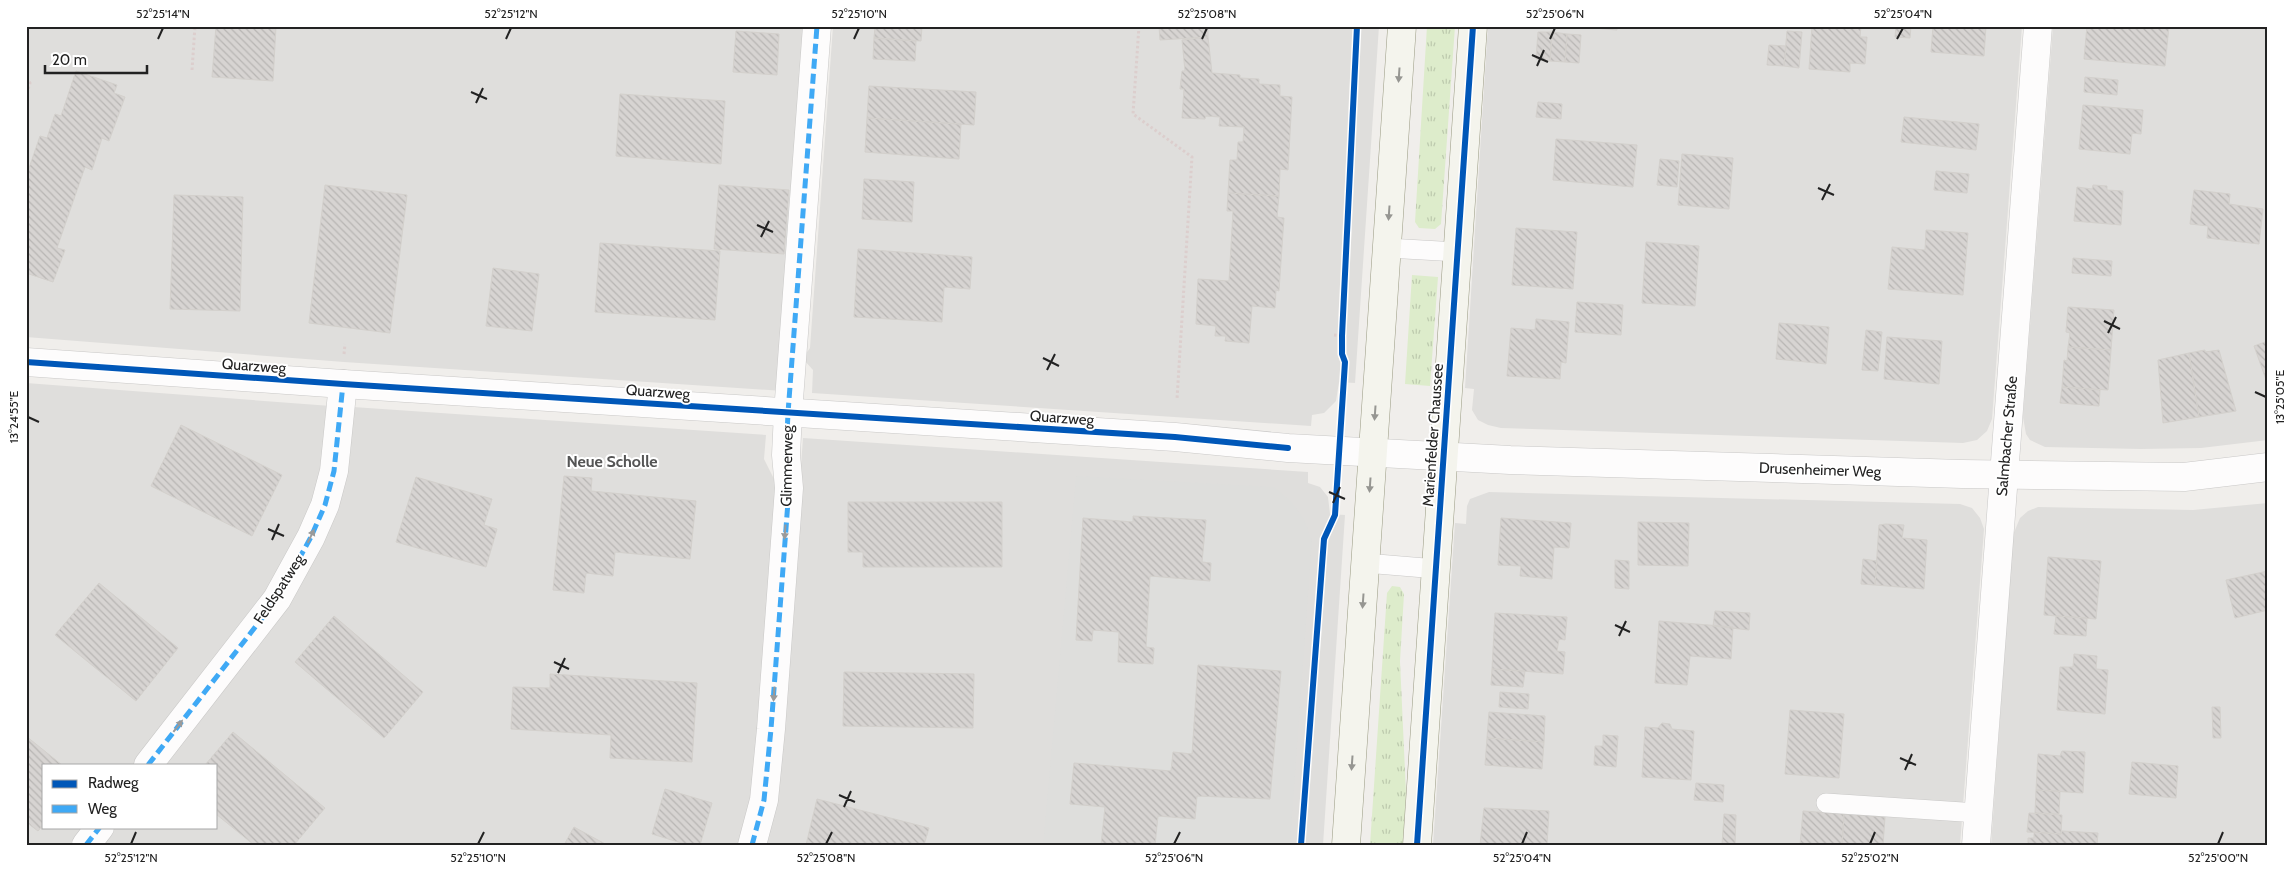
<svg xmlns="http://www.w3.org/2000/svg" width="2294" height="871" font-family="Cabin,sans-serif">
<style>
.residential{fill:#dfdedc}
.religious{fill:#dededc}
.grass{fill:url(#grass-tufts)}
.building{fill:url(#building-back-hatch);stroke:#d3d0cc}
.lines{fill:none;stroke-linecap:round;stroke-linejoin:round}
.service-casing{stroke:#c9c8c7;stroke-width:20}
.minor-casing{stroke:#c9c8c7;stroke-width:29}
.tertiary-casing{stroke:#c9c8c7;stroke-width:29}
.secondary-casing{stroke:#999a82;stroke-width:29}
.path{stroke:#dccecd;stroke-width:3;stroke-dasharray:2.5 2.5;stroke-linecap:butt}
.service{stroke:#fdfcfc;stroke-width:19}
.minor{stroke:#fdfcfc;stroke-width:28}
.tertiary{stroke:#fdfcfc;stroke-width:28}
.secondary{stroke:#f4f4ed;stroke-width:28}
.quiet{stroke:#3fa9f5;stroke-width:5;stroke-dasharray:10 5;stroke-linecap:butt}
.cycleway-casing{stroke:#fff;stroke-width:9}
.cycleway{stroke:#0057b8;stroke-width:6}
.oneway{fill:#969692}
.oneway2{fill:#9a9a9a}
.ticks{fill:none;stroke:#222;stroke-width:2}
.labels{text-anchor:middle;stroke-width:4;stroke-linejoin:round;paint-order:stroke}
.street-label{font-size:15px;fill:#222;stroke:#fff}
.neighbourhood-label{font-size:16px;font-weight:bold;fill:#555;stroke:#fff}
.neatline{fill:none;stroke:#222;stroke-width:2}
.ticks-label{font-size:12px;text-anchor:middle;fill:#222}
</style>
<defs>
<pattern id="grass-tufts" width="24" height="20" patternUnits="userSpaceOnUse" patternTransform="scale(1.25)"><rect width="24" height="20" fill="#ddeccb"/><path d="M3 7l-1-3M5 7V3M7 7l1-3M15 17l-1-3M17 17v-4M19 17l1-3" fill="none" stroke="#bdcaae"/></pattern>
<pattern id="building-back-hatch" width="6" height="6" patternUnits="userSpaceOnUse" patternTransform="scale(1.25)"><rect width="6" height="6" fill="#d7d4d2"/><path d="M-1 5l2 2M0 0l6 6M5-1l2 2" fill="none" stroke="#b8b6b4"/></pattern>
</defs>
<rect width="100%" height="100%" fill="#f0eeeb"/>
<path class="residential" d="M26,26H805L783,391L344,362L26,337Z
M833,26H1379L1355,383L1339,382L1336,401L1324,413L1312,415L1311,426L812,393L813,370L804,360L805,355L810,348Z
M1488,26H2022L1992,419L1987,431L1977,440L1963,443L1501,428L1488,425L1478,420L1472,410L1474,389L1465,388Z
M2053,26H2268V440L2201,448L2141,449L2045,447L2030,440L2026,434L2023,417Z
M26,383L331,406L316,496L276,578L135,765H44V827H85L70,845H26Z
M353,407L766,435L764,459L778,487L754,799L740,845H100L114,827H216V765H162L340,492L350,456Z
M803,438L1308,472V483L1320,487L1328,497L1330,514L1345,515L1323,845H763L781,742Z
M1489,492L1960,504L1972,508L1980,518L1984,529L1960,845H1433L1455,523L1466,524L1467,506L1470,499Z
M2268,503V845H1991L2013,535L2020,518L2028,511L2038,507L2193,510Z"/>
<path class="religious" d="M1076,476L1274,487L1290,500L1304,519L1312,541L1290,845H1043Z"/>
<path class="grass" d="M1427,26H1455L1441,224L1435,229L1419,228L1415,222Z
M1412,275L1438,277L1430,386L1405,384Z
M1392,586L1400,587L1404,594L1400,661L1406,793L1403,845H1370L1387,593Z"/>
<path class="building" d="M216,26H276L273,81L212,77Z
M875,26H922L921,41L874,38Z
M1159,26H1208V37L1160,40Z
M1582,26H1617V30L1582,27Z
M1812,26H1861L1860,37H1867L1865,64L1850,63V72L1809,69Z
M1896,26H1911L1910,38L1895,37Z
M1933,26H1986L1984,56L1931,52Z
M2087,26H2169L2165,66L2084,59Z
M736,31L779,34L777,75L733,72Z
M1787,31L1802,32L1799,68L1784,66Z
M1538,32H1552L1550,61L1536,59Z
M1552,32L1567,34L1565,62L1550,61Z
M1567,34L1581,35L1579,63L1565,62Z
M1208,37L1212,73L1240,75V78L1259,79V84L1280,85V96L1292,97L1288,170L1280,169L1279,196L1228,193L1230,160H1237L1238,142H1243L1244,127L1219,126L1220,117L1206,116L1205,119L1182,118L1184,89H1180L1182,71H1185L1182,40Z
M874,38L916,41L915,61L873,59Z
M1769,45L1786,46L1784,66L1767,65Z
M76,71L117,85L114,93L125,97L109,141L102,138L92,170L85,167L57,248L65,250L53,282L26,273V177L40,136L47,138L55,114L61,116Z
M2085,77L2118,80L2117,95L2084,92Z
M869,86L976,92L974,125L867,118Z
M620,94L725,101L721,164L616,156Z
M1538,102L1562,104L1561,119L1536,117Z
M2083,105L2143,110L2141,134L2132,133L2130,154L2079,149Z
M1904,117L1979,124L1976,150L1901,142Z
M867,118L961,124L959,159L865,152Z
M1556,139L1637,145L1633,187L1553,180Z
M1682,154L1733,158L1729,209L1678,205Z
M1660,159L1679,161L1677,187L1657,185Z
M1936,171L1969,174L1967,193L1934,190Z
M864,179L914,182L912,222L862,219Z
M325,185L407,195L390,333L309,323Z
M719,185L789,190L784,254L714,249Z
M2093,185L2107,186V190L2123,191L2121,225L2074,221L2077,187L2092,189Z
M2194,190L2230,194L2229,204L2263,209L2259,244L2207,238L2208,226L2190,224Z
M1228,193L1279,196L1277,217L1284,218L1279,291L1276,290L1275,308L1252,306L1249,343L1225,341L1226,336H1215L1216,326L1196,324L1198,279L1229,281L1233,211H1227Z
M174,195L243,197L240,311L170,309Z
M1516,228L1577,232L1573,289L1512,285Z
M1926,230L1968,233L1963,295L1888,289L1892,247L1925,250Z
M1646,242L1699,246L1695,306L1642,303Z
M600,243L720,251L715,320L595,312Z
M858,249L972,257L970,289L944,287L942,322L854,317Z
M2073,258L2112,261L2111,276L2072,273Z
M493,268L539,274L532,331L486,326Z
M1577,302L1623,305L1621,335L1575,332Z
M2068,307L2114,310L2111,350L2068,347L2070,333L2066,332Z
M1536,319L1569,322L1566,363L1561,362L1560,379L1507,376L1511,328L1535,330Z
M1779,323L1829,327L1826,364L1776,359Z
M1866,330L1882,332L1878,371L1862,370Z
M1887,337L1942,341L1939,384L1884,379Z
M2268,341V385L2254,346Z
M2068,347L2111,350L2108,390L2062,387L2064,360L2067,361Z
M2205,350V352L2219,350L2236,411L2199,417L2189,353Z
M2189,353L2199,417L2163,423L2158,360Z
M2062,387L2100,390L2099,406L2060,403Z
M181,425L282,475L252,536L151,486Z
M564,476L592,478L591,491L696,501L690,559L615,552L613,576L586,573L584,593L553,590Z
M416,477L492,499L484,525L497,529L486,567L396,542Z
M848,502H1002V567H863V552H848Z
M1133,516L1206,520L1202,562L1211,563L1210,581L1150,576L1146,647L1154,648L1153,664L1118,662L1119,632L1093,630L1092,641L1076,640L1083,518L1133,522Z
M1501,518L1571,523L1569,548L1554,547L1552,579L1520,576L1521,566L1498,565Z
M1638,522L1689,523L1688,566L1638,565Z
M1886,524L1904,525L1902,538L1927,540L1924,589L1875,585L1879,525Z
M2048,557L2101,561L2096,619L2044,615Z
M1863,559L1877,561L1875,585L1861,584Z
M1615,560L1629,561V589L1615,588Z
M2268,571V610L2235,618L2226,580Z
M99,583L178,648L136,701L55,635Z
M1715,611L1750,613L1749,630L1713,626Z
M1495,613L1567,617L1565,640L1559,639L1557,651L1565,652L1563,674L1492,669Z
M334,616L423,692L384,738L295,662Z
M2056,616L2087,618L2086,636L2054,634Z
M1659,621L1733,627L1731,659L1690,656L1687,685L1655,683Z
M2074,654L2097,656L2096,669L2108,670L2105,714L2057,710L2060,667H2073Z
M1198,665L1281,671L1270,799L1197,796L1195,819L1158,816L1155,845H1101L1105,807L1070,804L1074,763L1171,771L1173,752L1192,754Z
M1492,669L1525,671L1523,687L1491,685Z
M844,672L974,674L973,728L843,726Z
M550,674L697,683L692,762L610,758L611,735L511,729L513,687L550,688Z
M1500,692L1529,694L1528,709L1499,707Z
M2212,707H2220L2221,738H2213Z
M1790,710L1844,714L1839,778L1785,774Z
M1489,712L1545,716L1544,742L1487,738Z
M1662,723L1670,724L1672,729L1694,731L1691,780L1642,777L1645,727L1658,728Z
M233,732L325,808L294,845H254L216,814V765H205Z
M1603,735L1618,736L1616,767L1594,765L1595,746H1603Z
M26,736L62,765H44V824L38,831L26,822Z
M1487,738L1544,742L1542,769L1485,765Z
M2062,751L2085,752L2083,793L2036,790L2038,754L2060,756Z
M2132,762L2178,766L2176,798L2129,794Z
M1696,783L1724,785L1723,802L1694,800Z
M665,789L712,803L700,845H688L652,834Z
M2036,790L2060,791L2059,814L2035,813Z
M817,799L929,828L924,845H806Z
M1484,808L1549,811L1547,845H1480Z
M1803,811L1844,814L1842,845H1800Z
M2029,813L2062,815L2061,834L2027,832Z
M1724,814L1736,815L1735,845H1722Z
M1844,814L1885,817L1883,845H1842Z
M574,827L607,845H564Z
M2062,831L2098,833L2097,845H2028V838H2034V832L2061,834Z"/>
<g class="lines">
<defs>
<path id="service" d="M1387,248L1458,252
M1365,563L1437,569
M1826,803L1978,813"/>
<path id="minor" d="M148,765L277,599L311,537L325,505L334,471L343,384
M86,845L100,827
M752,845L764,800L771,729L789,488L786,455L788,413L817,26
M1976,845L2038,26"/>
<path id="tertiary" d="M26,362L343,384L1175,437L1288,448L1510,460L1962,474L2184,477L2268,467"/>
<path id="secondary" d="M1346,845L1402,26
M1417,845L1473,26"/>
</defs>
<use href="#service" class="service-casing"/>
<use href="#minor" class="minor-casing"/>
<use href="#tertiary" class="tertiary-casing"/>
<use href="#secondary" class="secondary-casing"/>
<path class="path" d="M1139,26L1133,114L1192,157L1177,399
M192,70L195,26
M26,78L30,83L26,95
M1334,335L1349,337
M344,354L345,344"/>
<use href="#service" class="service"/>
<use href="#minor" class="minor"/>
<use href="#tertiary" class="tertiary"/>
<use href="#secondary" class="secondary"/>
<path class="quiet" d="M148,765L277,599L311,537L325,505L334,471L343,384
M86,845L100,827
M752,845L764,800L771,729L789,488L786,455L788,413L817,26"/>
<defs>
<path id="cycleway" d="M26,362L343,384L1175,437L1288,448
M1301,845L1324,539L1335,515L1345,362L1342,354V336L1357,26
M1417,845L1473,26"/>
</defs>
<use href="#cycleway" class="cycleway-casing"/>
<use href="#cycleway" class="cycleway"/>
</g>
<defs><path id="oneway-solid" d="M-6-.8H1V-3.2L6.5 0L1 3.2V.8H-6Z" transform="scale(1.25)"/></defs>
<g class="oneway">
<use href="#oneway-solid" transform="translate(1399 75) rotate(94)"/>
<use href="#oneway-solid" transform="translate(1389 213) rotate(94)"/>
<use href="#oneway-solid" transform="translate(1375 413) rotate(94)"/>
<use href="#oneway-solid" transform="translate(1370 485) rotate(94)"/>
<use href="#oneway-solid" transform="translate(1363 601) rotate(94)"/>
<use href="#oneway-solid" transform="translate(1352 763) rotate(94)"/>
</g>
<g class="oneway2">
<use href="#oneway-solid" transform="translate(785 532) rotate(94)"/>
<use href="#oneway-solid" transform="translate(311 536) rotate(-64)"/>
<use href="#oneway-solid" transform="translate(774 694) rotate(94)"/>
<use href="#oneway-solid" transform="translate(178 726) rotate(-52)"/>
</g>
<path class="ticks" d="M158,39L163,28M506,39L511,28M854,39L859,28M1202,39L1207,28M1550,39L1555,28M1897,39L1903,28M1532,55L1548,62M1537,66L1544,50M471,92L487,99M476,103L483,88M1818,188L1834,195M1822,200L1830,184M757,225L773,232M761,237L769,221M2104,321L2120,329M2108,333L2116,317M1043,358L1059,366M1047,370L1055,354M2255,392L2266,397M28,417L39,422M1329,492L1345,499M1333,503L1340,487M268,529L284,536M272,540L279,524M1615,625L1630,632M1619,636L1626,621M554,662L569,669M558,673L565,658M1900,758L1916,765M1905,770L1912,754M839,795L855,802M844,807L851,791M131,844L136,832M478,844L484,832M826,844L832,832M1174,844L1180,832M1522,844L1527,832M1870,844L1875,832M2218,844L2223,832"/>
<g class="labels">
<g class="street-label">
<text transform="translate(254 366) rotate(4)" y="5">Quarzweg</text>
<text transform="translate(658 392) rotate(4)" y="5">Quarzweg</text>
<text transform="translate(1062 418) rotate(4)" y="5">Quarzweg</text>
<text transform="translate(1433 435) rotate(-86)" y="5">Marienfelder Chaussee</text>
<text transform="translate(2007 436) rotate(-85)" y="5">Salmbacher Straße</text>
<text transform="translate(787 466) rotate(-89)" y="5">Glimmerweg</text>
<text transform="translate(1820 470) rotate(2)" y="5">Drusenheimer Weg</text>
<text transform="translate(279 589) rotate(-57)" y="5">Feldspatweg</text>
</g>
<g class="neighbourhood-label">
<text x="612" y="467">Neue Scholle</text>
</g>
</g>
<rect width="2294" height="871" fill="none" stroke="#ffffff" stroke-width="55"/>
<rect x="42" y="764" width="175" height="65" fill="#ffffff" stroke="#a7a7a7"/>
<rect x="52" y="780" width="25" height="8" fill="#0057b8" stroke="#a7a7a7"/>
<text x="88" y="788" font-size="15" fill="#222222">Radweg</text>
<rect x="52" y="805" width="25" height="8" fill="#3fa9f5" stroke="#a7a7a7"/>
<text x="88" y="814" font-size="15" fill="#222222">Weg</text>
<path d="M45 65v8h102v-8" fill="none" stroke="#222222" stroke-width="2.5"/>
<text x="52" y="65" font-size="15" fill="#222222" stroke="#ffffff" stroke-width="4" paint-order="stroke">20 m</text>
<rect x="28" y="28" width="2238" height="816" class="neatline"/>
<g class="ticks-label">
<text x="163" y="18">52°25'14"N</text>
<text x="511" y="18">52°25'12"N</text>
<text x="859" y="18">52°25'10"N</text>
<text x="1207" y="18">52°25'08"N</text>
<text x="1555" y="18">52°25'06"N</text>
<text x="1903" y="18">52°25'04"N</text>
<text transform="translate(2280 397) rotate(-90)" y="4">13°25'05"E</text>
<text transform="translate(14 417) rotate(-90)" y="4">13°24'55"E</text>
<text x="131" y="862">52°25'12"N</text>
<text x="478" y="862">52°25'10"N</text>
<text x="826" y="862">52°25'08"N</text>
<text x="1174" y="862">52°25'06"N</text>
<text x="1522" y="862">52°25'04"N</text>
<text x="1870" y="862">52°25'02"N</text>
<text x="2218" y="862">52°25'00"N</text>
</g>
</svg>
